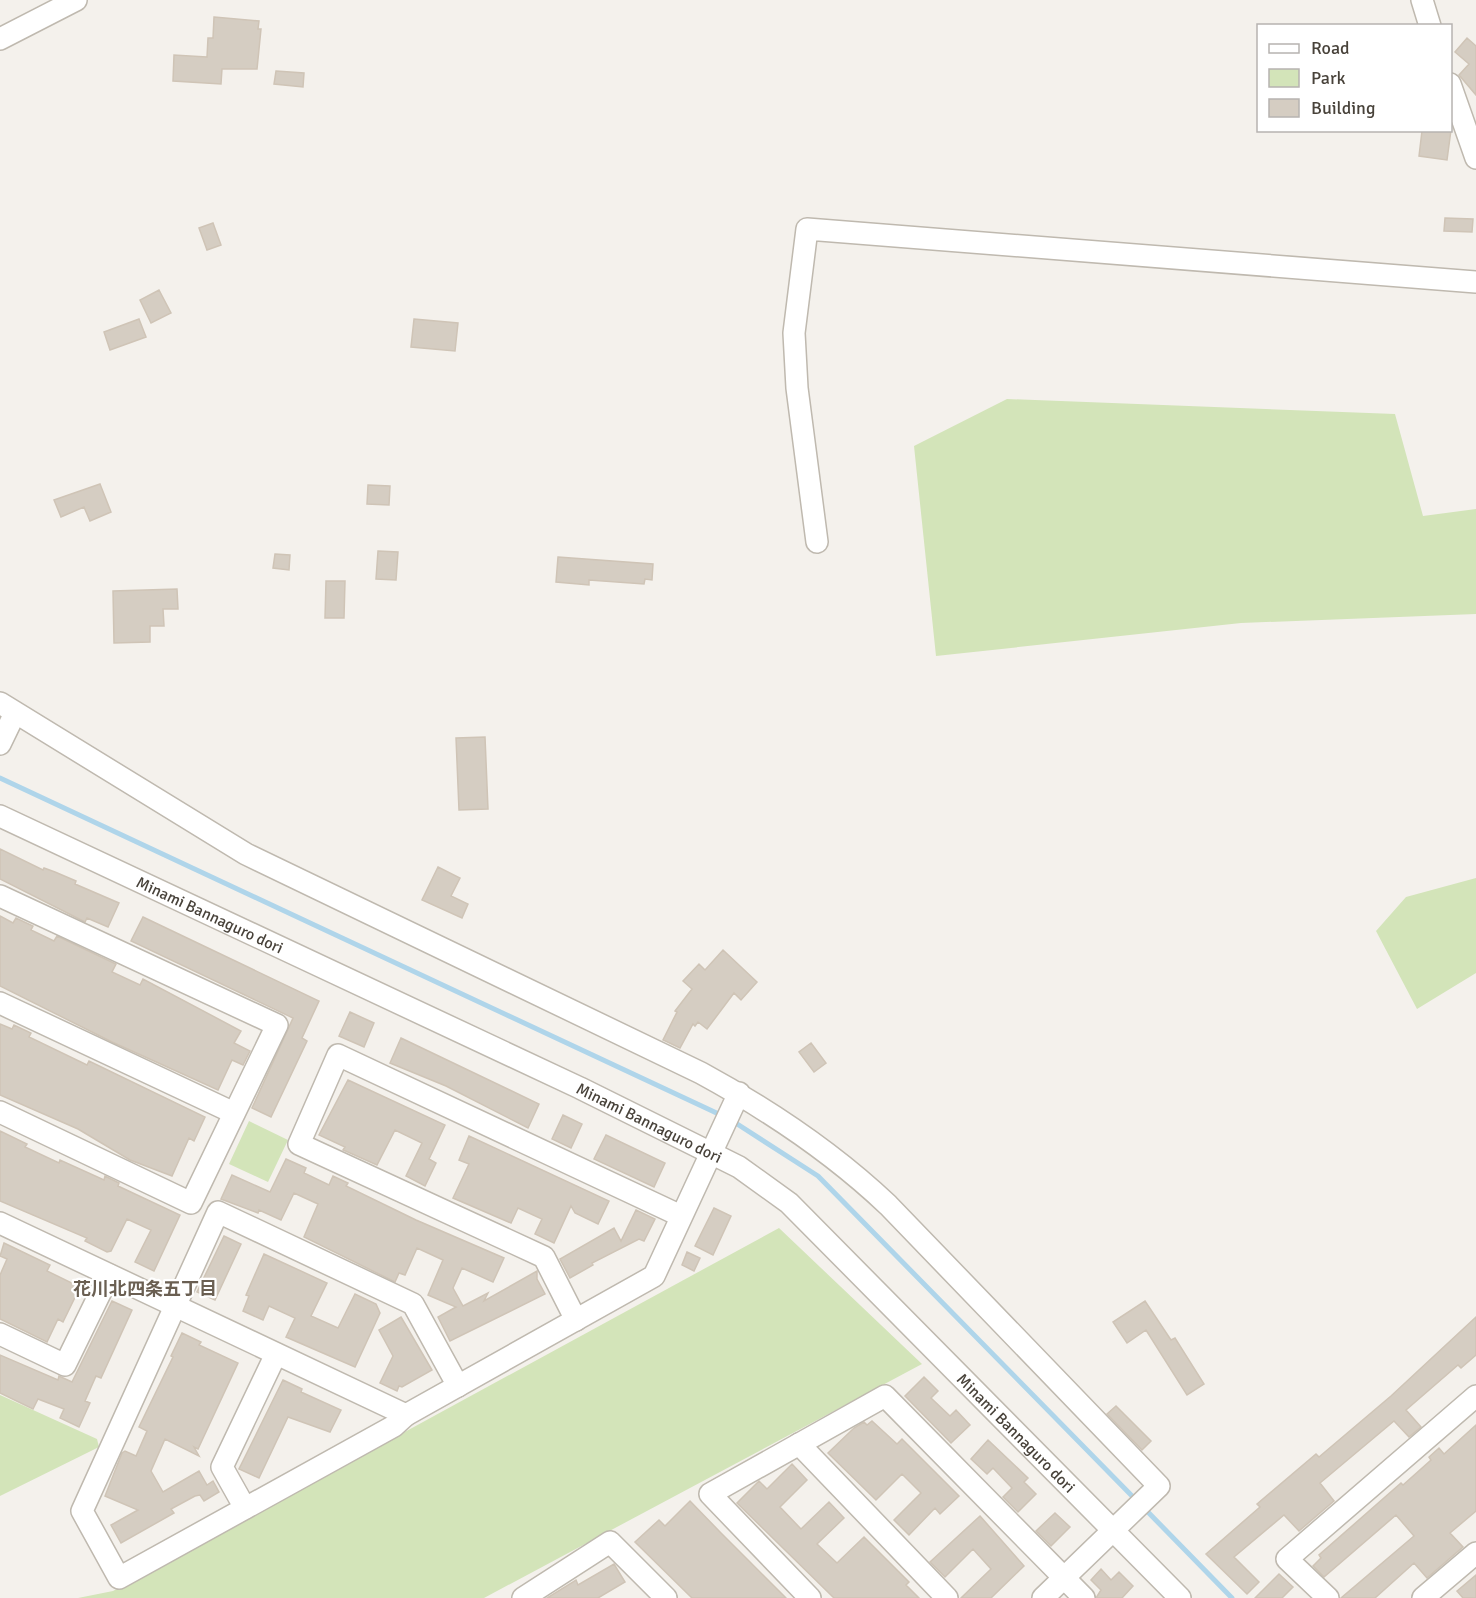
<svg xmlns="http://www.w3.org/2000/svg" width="1476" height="1598" font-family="Signika,'Noto Sans JP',sans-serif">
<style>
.green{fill:#d3e4b9}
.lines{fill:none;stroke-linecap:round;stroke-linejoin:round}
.stream{stroke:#afd5ea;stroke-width:5}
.building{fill:#d5cdc2;stroke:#cfc4b6;stroke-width:1.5}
.minor-casing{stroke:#bfb9af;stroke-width:24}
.minor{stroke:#fff;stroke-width:21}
.labels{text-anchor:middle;stroke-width:4.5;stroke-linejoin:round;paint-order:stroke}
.street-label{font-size:16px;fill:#48423a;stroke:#fff}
.neighbourhood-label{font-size:18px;font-weight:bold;fill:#6a5f52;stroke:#fff}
</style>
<rect width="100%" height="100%" fill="#f4f1ec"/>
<path class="green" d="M1007,399L1395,414L1423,516L1476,509V614L1241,623L936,656L914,446Z
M1476,878V973L1417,1009L1376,931L1406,897Z
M249,1121L288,1140L268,1182L229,1164Z
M779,1228L922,1364L484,1598H78L113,1591Z
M0,1395L97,1439L99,1447L0,1496Z"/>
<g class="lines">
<path class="stream" d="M0,778L723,1116
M731,1120L818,1176L1136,1500
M1143,1507L1232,1598"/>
</g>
<path class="building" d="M214,17L259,21L258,29H261L257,69H222L221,84L173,81L174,55L207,57L208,38H213Z
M1467,38L1476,46V95L1459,75L1469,64L1455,52Z
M276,71L304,73L303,87L274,84Z
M1433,130H1451L1447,160L1419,156L1422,131Z
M1445,218L1473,219L1472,232L1444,231Z
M213,223L221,245L207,250L199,228Z
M159,290L171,313L151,323L140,300Z
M139,319L146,337L110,350L104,332Z
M414,319L458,323L455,351L411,347Z
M100,484L111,512L90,521L84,507L61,517L54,500Z
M368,485L390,486L389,505L367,504Z
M378,551L398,552L396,580L376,579Z
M275,554L290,555L289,570L273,568Z
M558,557L653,564L652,580L645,579L644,584L589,580V585L556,582Z
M326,581H345L344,618H325Z
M177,589L178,609H163L164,626H150V642L114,643L113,591Z
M485,737L488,809L459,810L456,738Z
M0,849L43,870L44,868L55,872L76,881L75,884L119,903L108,927L87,918L85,922L0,879Z
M438,867L460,878L451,896L468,904L462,918L422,900Z
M0,916L13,923L16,918L33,926L31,930L54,941L57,936L116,964L112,972L140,985L143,979L241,1031L234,1043L250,1051L243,1065L232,1060L218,1090L112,1042L0,986Z
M143,917L319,1001L302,1038L307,1041L271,1117L252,1108L293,1018L131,941Z
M723,950L757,982L741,1000L734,993L707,1029L698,1022L695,1026L693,1024L680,1048L663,1040L677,1012L675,1011L692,989L683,981L699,964L705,970Z
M350,1012L374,1023L364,1047L339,1036Z
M0,1024L12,1029L14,1025L31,1033L29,1037L87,1065L89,1061L205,1117L194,1141L189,1138L172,1176L130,1160L78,1129L0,1095Z
M401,1038L539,1104L528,1128L446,1086L390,1063Z
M811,1043L826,1063L814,1072L799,1052Z
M348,1080L445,1125L429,1159L436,1163L425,1186L406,1176L422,1143L395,1130L377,1165L343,1150L345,1147L319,1135Z
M563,1115L582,1124L571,1148L552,1139Z
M0,1131L27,1144L25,1147L59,1163L60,1160L104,1180L105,1176L119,1183L118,1186L180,1215L154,1271L135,1262L151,1230L127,1219L111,1251L107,1252L85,1241L87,1238L0,1201Z
M606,1135L665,1163L654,1187L594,1159Z
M469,1136L609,1201L598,1224L575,1213L571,1206L554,1243L535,1234L542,1219L518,1208L511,1223L453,1198L469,1164L459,1160Z
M286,1159L306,1168L304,1173L329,1185L333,1176L348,1183L346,1186L416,1220L504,1258L493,1282L462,1268L453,1288L463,1306L488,1293L484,1301L537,1271V1279L545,1294L450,1341L438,1317L456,1307L428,1295L443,1260L417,1248L405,1275L399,1273L395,1282L304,1237L318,1204L294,1193L281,1220L259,1210L258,1213L221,1199L232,1175L270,1192Z
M714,1208L731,1216L713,1255L695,1246Z
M636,1210L655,1219L644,1241L639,1239L592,1263L593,1265L570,1278L560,1259L614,1228L621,1241Z
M224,1236L241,1244L215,1300L197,1292Z
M4,1243L50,1265L47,1271L80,1287L63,1322L58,1319L47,1342L0,1319V1275L7,1259L0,1256Z
M687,1252L700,1258L694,1271L682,1265Z
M264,1254L327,1283L311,1316L338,1328L355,1294L376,1304L380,1313L355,1367L286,1337L295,1318L269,1306L263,1320L243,1311L249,1296L246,1295Z
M112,1301L132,1310L101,1378L96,1376L85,1401L90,1403L79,1427L60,1418L64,1409L38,1399L33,1409L0,1393V1355L58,1380L59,1376L72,1382Z
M1145,1301L1171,1340L1175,1338L1204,1384L1187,1395L1146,1330L1127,1343L1113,1322Z
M401,1317L432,1370L402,1387L399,1386L397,1391L380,1383L393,1356L379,1330Z
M1476,1317V1355L1461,1368L1458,1365L1406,1410L1421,1427L1409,1437L1394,1421L1320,1483L1334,1501L1299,1531L1284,1515L1234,1557L1259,1582L1247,1594L1206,1554L1260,1507L1257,1504L1316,1454L1319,1457L1391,1396Z
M182,1333L201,1342L199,1345L238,1363L198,1449L194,1447L199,1456L165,1439L151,1471L163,1492L199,1471L207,1485L213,1481L219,1492L204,1501L200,1495L195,1496L171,1509L174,1513L121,1543L111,1525L138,1510L105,1496L122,1453L125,1451L136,1456L147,1431L139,1427L173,1357L171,1356Z
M924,1377L938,1391L931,1398L950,1416L956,1410L970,1425L951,1443L905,1396Z
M283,1380L302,1389L301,1392L341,1410L330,1432L288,1417L259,1478L239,1469Z
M1116,1406L1151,1441L1142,1450L1107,1414Z
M872,1421L897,1444L902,1439L959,1496L940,1514L935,1508L909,1535L894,1520L921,1493L902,1474L876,1500L828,1453L854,1428L864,1422L867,1425Z
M1476,1425V1511L1450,1533L1463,1547L1427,1578L1414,1563L1375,1598H1341L1414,1536L1396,1515L1324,1577L1313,1566L1321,1558L1319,1555L1401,1483L1403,1485L1431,1460L1429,1457L1439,1448L1444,1454Z
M988,1440L1028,1478L1024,1482L1036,1494L1018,1512L1003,1497L1012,1488L993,1468L987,1474L971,1459Z
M792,1464L807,1480L780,1507L801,1529L829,1502L844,1518L817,1544L837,1563L864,1537L909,1582L906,1585L919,1598H834L737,1503L759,1481L767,1489Z
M690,1501L721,1533L786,1598H692L635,1542L659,1520L665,1526Z
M1055,1513L1070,1527L1051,1546L1036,1531Z
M980,1516L1024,1566L991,1598H961L991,1569L973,1549L945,1577L930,1562Z
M614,1564L625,1582L598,1598H547L576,1580L578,1585Z
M1101,1569L1111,1580L1119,1572L1133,1586L1122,1598H1096L1101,1590L1091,1580Z
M1279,1574L1293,1587L1282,1598H1255Z
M1476,1575V1598H1463L1457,1591Z"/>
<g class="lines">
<defs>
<g id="minor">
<path d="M1422,0L1430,26"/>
<path d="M0,39L76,0"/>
<path d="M1450,84L1476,158"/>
<path d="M817,542L797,388L794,333L807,229L1476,282"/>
<path d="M0,703L246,854L701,1073C769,1110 832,1152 888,1205L1159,1486L1043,1598"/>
<path d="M0,744L15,713"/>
<path id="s1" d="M0,816L580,1088L739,1167L789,1203L1180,1598"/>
<path d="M0,896L277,1025L191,1203L0,1112"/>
<path d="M0,1003L234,1113"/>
<path d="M0,1223L406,1415L654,1276L739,1093"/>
<path d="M576,1320L544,1257L299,1144L338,1055L681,1216"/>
<path d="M0,1334L65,1365L109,1275"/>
<path d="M406,1415L394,1426L119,1578L82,1511L218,1212L413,1304L458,1386"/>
<path d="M799,1444L947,1598"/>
<path d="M245,1508L222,1467L276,1354"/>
<path d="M523,1598L610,1542L666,1598"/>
<path d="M810,1598L710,1494L885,1396L1084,1598"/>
<path d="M1328,1598L1287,1559L1476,1396"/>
<path d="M1423,1598L1476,1553"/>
</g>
</defs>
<use href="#minor" class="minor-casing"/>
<use href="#minor" class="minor"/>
</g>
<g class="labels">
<g class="street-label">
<text dy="6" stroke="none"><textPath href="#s1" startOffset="232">Minami Bannaguro dori</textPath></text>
<text dy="6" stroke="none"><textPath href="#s1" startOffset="718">Minami Bannaguro dori</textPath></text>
<text dy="6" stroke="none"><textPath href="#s1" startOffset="1203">Minami Bannaguro dori</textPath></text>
</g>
<g class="neighbourhood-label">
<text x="145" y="1295">花川北四条五丁目</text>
</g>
</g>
<rect x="1257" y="24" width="195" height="108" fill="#ffffff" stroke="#b6b3b0" stroke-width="1.5"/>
<rect x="1269" y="44" width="30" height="9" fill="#ffffff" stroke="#b6b3b0" stroke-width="1.5"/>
<text x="1311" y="54" font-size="18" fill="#48423a">Road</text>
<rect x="1269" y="69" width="30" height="18" fill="#d3e4b9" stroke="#b6b3b0" stroke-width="1.5"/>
<text x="1311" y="84" font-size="18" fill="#48423a">Park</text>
<rect x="1269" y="99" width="30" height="18" fill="#d5cdc2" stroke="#b6b3b0" stroke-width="1.5"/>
<text x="1311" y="114" font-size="18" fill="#48423a">Building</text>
</svg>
